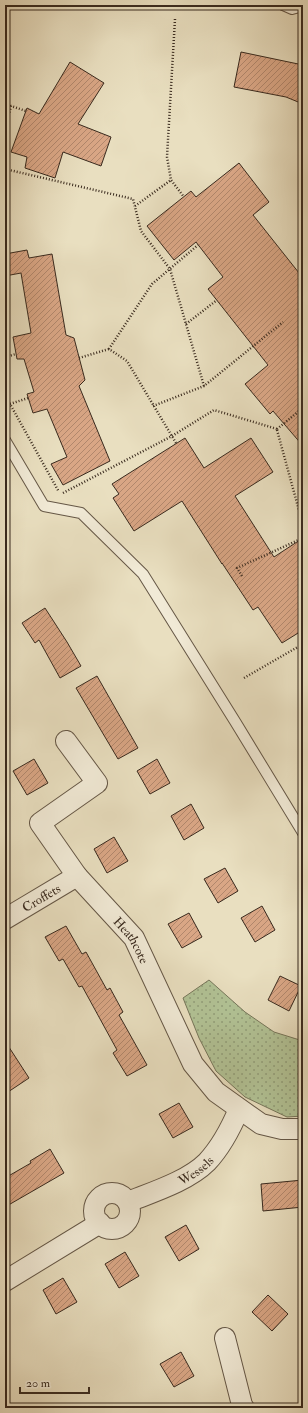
<svg xmlns="http://www.w3.org/2000/svg" width="308" height="1413" font-family="'IM FELL Double Pica',serif">
<style>
.grass{fill:url(#grass-dots);stroke:#76765a}
.building{fill:url(#building-hatch);stroke:#392a1e}
.lines{fill:none;stroke-linecap:round;stroke-linejoin:round}
.lane-casing{stroke:#655746;stroke-width:12}
.street-casing{stroke:#655746;stroke-width:22}
.path{stroke:#392a1e;stroke-width:2.5;stroke-dasharray:1 2;stroke-linecap:butt}
.lane{stroke:#f1ead6;stroke-width:10}
.street{stroke:#f1ead6;stroke-width:20}
.labels{text-anchor:middle;stroke-width:3.5;stroke-linejoin:round;paint-order:stroke}
.street-label{font-size:13px;fill:#392a1e;stroke:#f1ead6}
</style>
<defs>
<pattern id="grass-dots" width="8" height="8" patternUnits="userSpaceOnUse"><rect width="8" height="8" fill="#b2c396"/><path d="M2 2h.1M6 6h.1" fill="none" stroke="#929f7a" stroke-width="1.8" stroke-linecap="round"/></pattern>
<pattern id="building-hatch" width="6" height="6" patternUnits="userSpaceOnUse"><rect width="6" height="6" fill="#d9a685"/><path d="M-1 1l2-2M0 6l6-6M5 7l2-2" fill="none" stroke="#b1876c"/></pattern>
</defs>
<rect width="100%" height="100%" fill="#e9dfc0"/>
<filter id="stains"><feTurbulence type="fractalNoise" baseFrequency=".005" numOctaves="4"/><feColorMatrix values="0 0 0 0 .2 0 0 0 0 .09 0 0 0 0 .02 0 0 0 .5 -.17"/></filter>
<radialGradient id="worn" r=".72"><stop offset=".6" stop-color="#630" stop-opacity="0"/><stop offset="1" stop-color="#630" stop-opacity=".3"/></radialGradient>
<path class="grass" d="M209,980L245,1012L274,1032L303,1041V1116L287,1117L245,1097L216,1071L199,1038L183,998Z"/>
<path class="building" d="M241,52L303,65V104L286,97L234,87Z
M70,62L104,83L78,124L111,137L101,166L63,152L55,178L25,168L27,157L11,152L27,108L39,114Z
M239,163L269,202L253,215L303,278V446L273,411L270,414L245,384L268,365L208,289L223,277L196,242L174,260L147,226L191,191L196,197Z
M27,250L29,258L52,254L66,335L74,338L85,380L79,386L110,461L63,485L51,464L67,457L47,409L33,413L27,394L34,392L24,359H17L13,337L31,333L21,273L5,276V254Z
M185,438L204,468L251,438L273,472L235,496L274,557L303,538V630L282,643L258,607L253,610L222,563V564L182,501L134,531L113,498L119,494L112,484Z
M45,608L67,642L81,666L60,678L39,640L35,643L22,623Z
M97,676L138,748L118,759L76,688Z
M34,759L48,783L27,795L13,771Z
M157,759L170,783L150,794L137,771Z
M191,804L204,828L184,840L171,816Z
M114,837L128,861L107,873L94,849Z
M225,868L238,891L218,903L204,879Z
M262,906L275,930L255,942L241,918Z
M189,913L202,937L182,948L168,924Z
M66,926L82,954L86,952L107,990L110,988L123,1012L119,1015L147,1065L127,1076L113,1053L117,1050L82,986L79,987L63,959L59,961L45,937Z
M280,976L301,986L289,1011L268,1000Z
M5,1041L29,1078L5,1094Z
M179,1103L193,1127L173,1138L159,1114Z
M50,1149L64,1173L5,1207V1178L31,1163L30,1161Z
M303,1180V1207L263,1211L261,1184Z
M186,1225L199,1249L179,1261L165,1237Z
M125,1252L139,1276L119,1288L105,1264Z
M63,1278L77,1302L56,1314L43,1290Z
M268,1295L288,1314L272,1331L252,1312Z
M181,1352L194,1376L174,1387L160,1364Z"/>
<g class="lines">
<defs>
<path id="lane" d="M283,5L292,9L303,6
M5,440L44,506L81,513L143,574L236,723L303,833"/>
<g id="street">
<path id="s1" d="M66,741L97,783L40,823L77,876L134,938L193,1064L216,1092L261,1124L282,1129H303"/>
<path id="s2" d="M5,919L77,876"/>
<circle cx="112" cy="1211" r="18"/>
<path id="s3" d="M128,1202C153,1192 188,1181 207,1162C221,1147 231,1128 239,1109"/>
<path d="M5,1281L100,1223"/>
<path d="M225,1338L242,1405L244,1408"/>
</g>
</defs>
<use href="#lane" class="lane-casing"/>
<use href="#street" class="street-casing"/>
<path class="path" d="M175,19L167,157L171,180L184,197
M5,130L11,106L26,111
M5,169L133,199L141,231L170,269L204,386
M135,206L171,180
M186,324L217,300
M5,357L16,354
M79,358L109,349
M5,395L59,492
M10,404L28,398
M153,406L204,386L283,322
M277,429L303,408
M277,430L303,525
M176,443L127,361L109,349L152,284L198,245
M63,493L172,436L214,410L277,429
M242,576L237,568L303,538
M244,678L303,644"/>
<use href="#lane" class="lane"/>
<use href="#street" class="street"/>
</g>
<g class="labels">
<g class="street-label">
<text dy="5" stroke="none"><textPath href="#s2" startOffset="42">Croffets</textPath></text>
<text dy="5" stroke="none"><textPath href="#s1" startOffset="271">Heathcote</textPath></text>
<text dy="5" stroke="none"><textPath href="#s3" startOffset="75">Wessels</textPath></text>
</g>
</g>
<rect width="308" height="1413" fill="none" stroke="#e9dfc0" stroke-width="20"/>
<rect x="6" y="6" width="296" height="1401" fill="none" stroke="#392a1e" stroke-width="2"/>
<rect x="10" y="10" width="288" height="1393" fill="none" stroke="#392a1e"/>
<path d="M20 1387v6h69v-6" fill="none" stroke="#392a1e" stroke-width="2"/>
<text x="26" y="1387" font-size="12" fill="#392a1e" stroke="#f1ead6" stroke-width="3" paint-order="stroke">20 m</text>
<rect width="100%" height="100%" filter="url(#stains)"/>
<rect width="100%" height="100%" fill="url(#worn)"/>
</svg>
